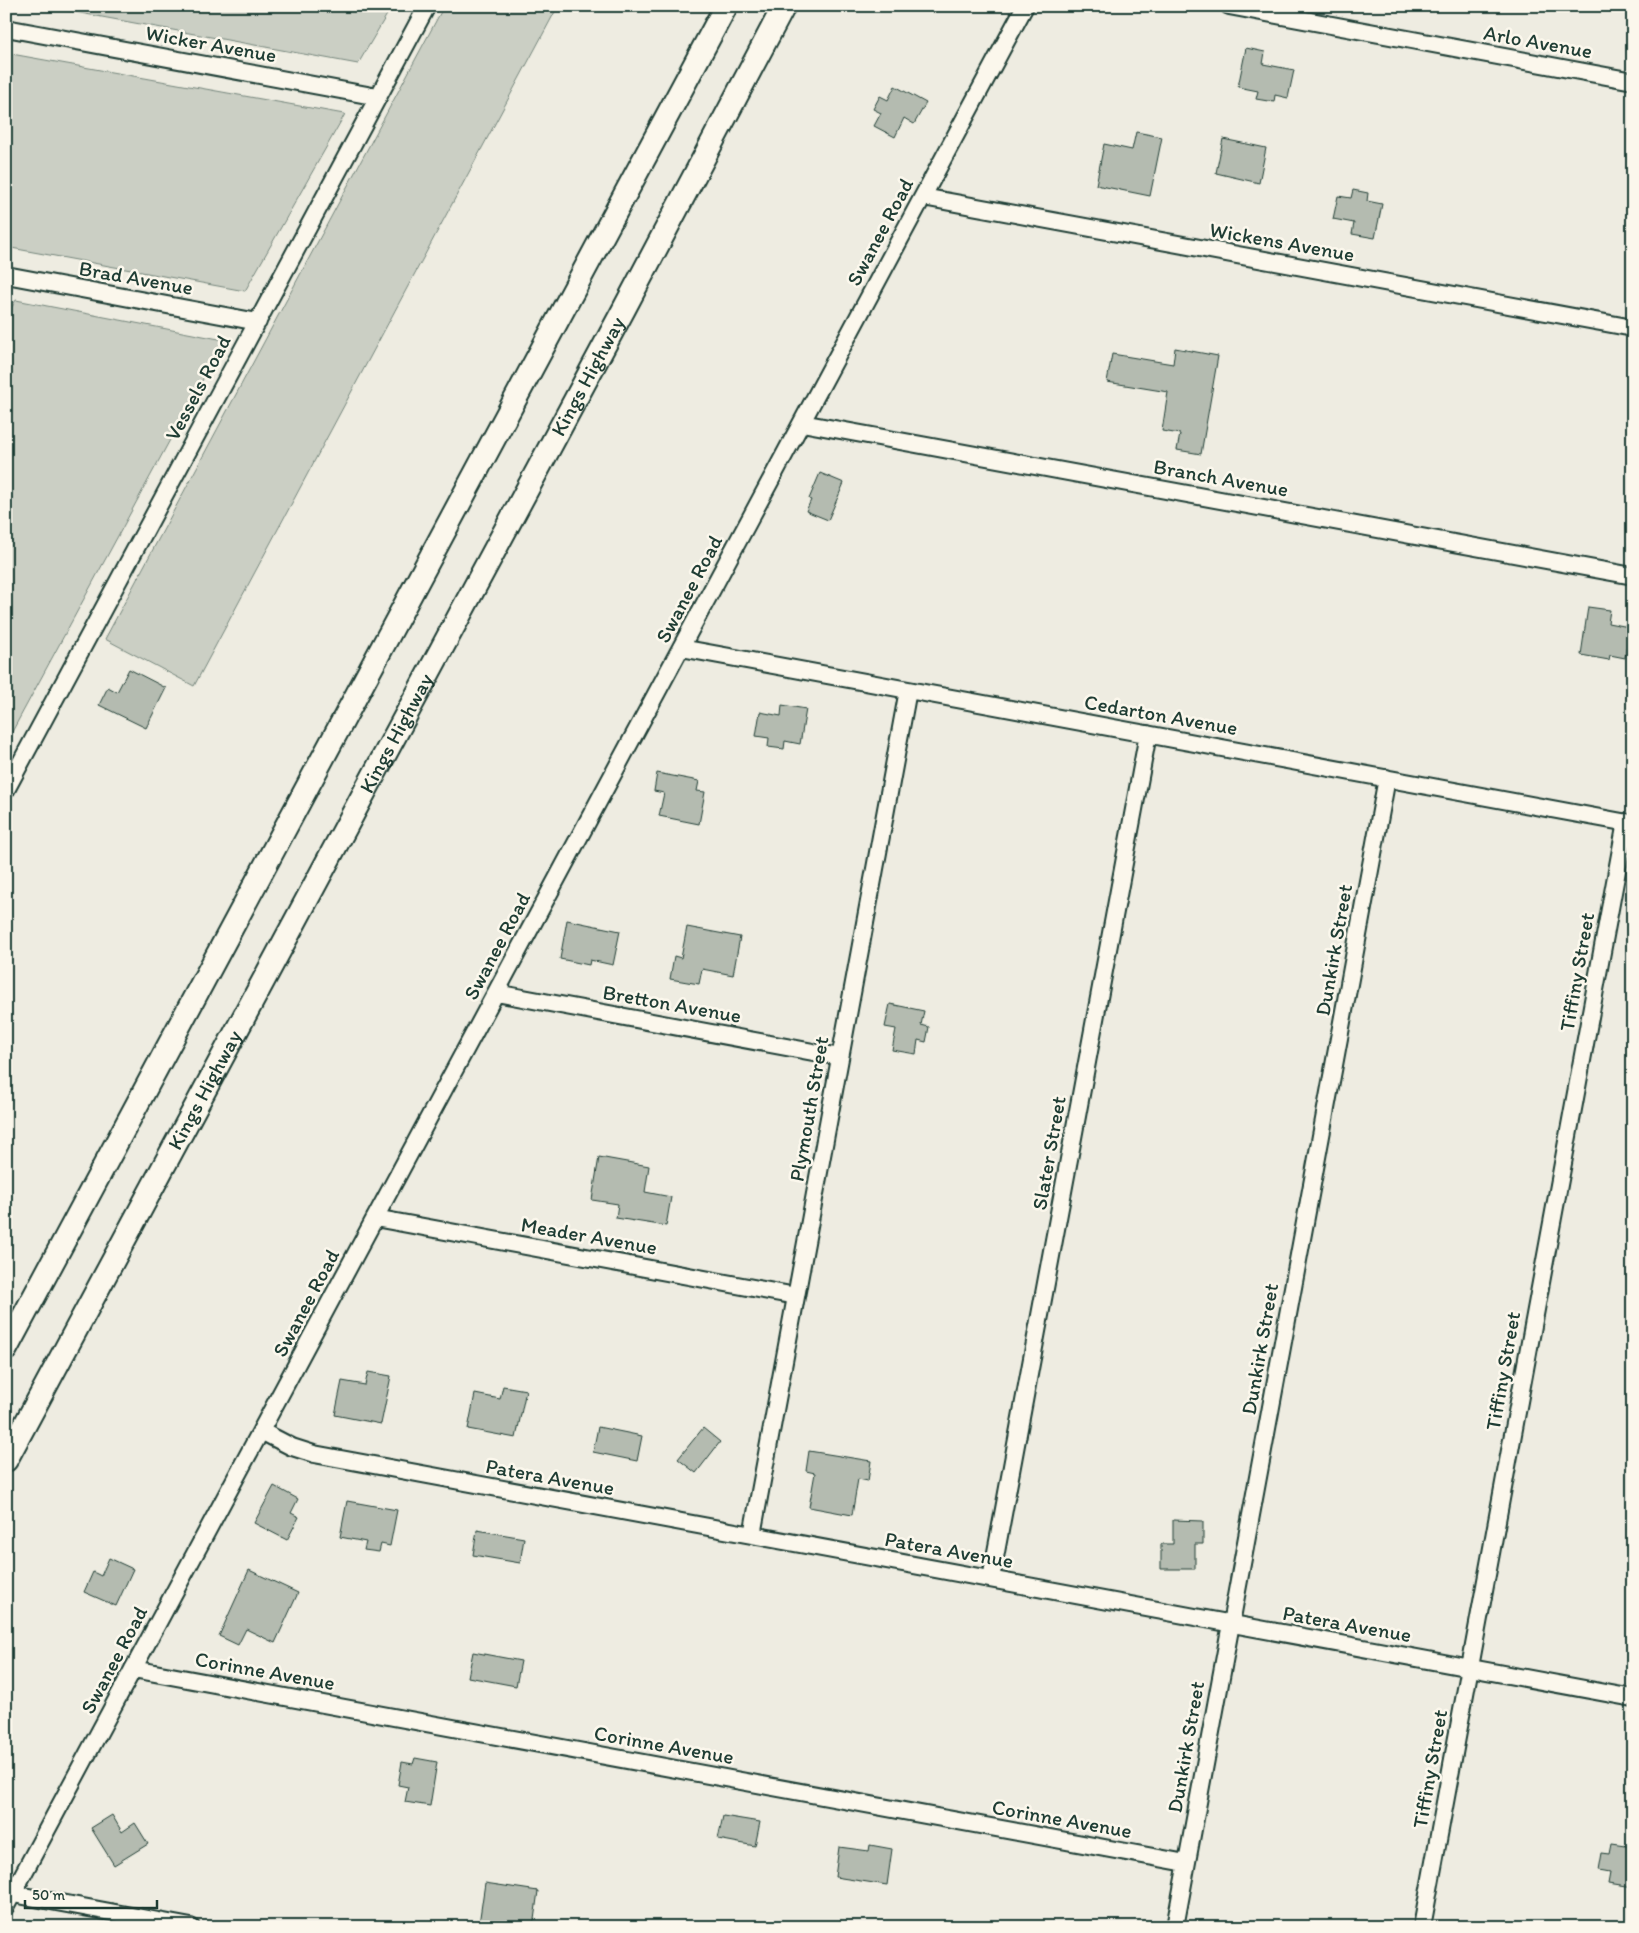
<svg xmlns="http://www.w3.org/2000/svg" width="1639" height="1933" font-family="Itim,sans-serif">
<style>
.green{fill:#cbcfc4;stroke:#75867c}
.building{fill:#b4bbb0;stroke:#1f3d34}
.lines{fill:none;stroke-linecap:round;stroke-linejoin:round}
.minor-casing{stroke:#1f3d34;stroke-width:20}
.secondary-casing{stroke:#1f3d34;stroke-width:26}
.minor{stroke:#fbf7ec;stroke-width:16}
.secondary{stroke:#fbf7ec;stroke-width:22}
.labels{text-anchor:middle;stroke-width:5;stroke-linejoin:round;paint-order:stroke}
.street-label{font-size:21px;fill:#1f3d34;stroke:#fbf7ec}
</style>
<rect width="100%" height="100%" fill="#eeece1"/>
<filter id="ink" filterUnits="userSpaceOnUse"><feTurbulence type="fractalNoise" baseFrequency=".02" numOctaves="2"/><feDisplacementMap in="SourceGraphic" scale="10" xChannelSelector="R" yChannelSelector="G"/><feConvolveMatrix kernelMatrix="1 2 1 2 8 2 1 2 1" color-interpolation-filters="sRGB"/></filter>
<g filter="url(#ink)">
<path class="green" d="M42,6H392L358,64Z
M444,6H558L194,686L105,639Z
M6,53L344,114H345L245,291L6,247Z
M16,300L224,340L6,743V317Z"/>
<path class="building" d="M1246,48L1265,52L1263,64L1294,70L1288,98L1275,95L1274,102L1256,99L1258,91L1238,87Z
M895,86L926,103L914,124L904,118L895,137L874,126L881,113L873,109L880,96L888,100Z
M1136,132L1162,137L1150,196L1096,185L1104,144L1132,150Z
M1223,139L1266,148L1259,183L1216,173Z
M1353,190L1368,193L1367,201L1382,204L1375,238L1352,234L1354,223L1333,219L1338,196L1351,198Z
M1175,348L1218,356L1201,454L1177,450L1180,434L1162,431L1168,392L1107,382L1112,354L1173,364Z
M820,473L844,483L828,520L806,511L811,500L809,499Z
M1588,607L1610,610L1608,623L1629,627L1625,658L1610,655L1609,660L1581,655Z
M129,669L166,688L146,728L99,705L108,687L117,692Z
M782,705L806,709L800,744L785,741L784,749L768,747L769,738L756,736L760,712L781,716Z
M657,773L699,781L697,791L705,792L699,824L659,816L664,793L654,791Z
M567,920L620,931L613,965L590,960L589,965L560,959Z
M687,927L740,937L733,975L702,969L699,984L670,979L674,956L681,958Z
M890,1004L924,1011L921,1025L929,1027L926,1042L918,1040L916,1054L892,1050L896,1029L885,1027Z
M599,1157L649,1166L645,1192L671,1197L666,1226L616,1218L618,1204L592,1200Z
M368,1372L391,1376L381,1424L335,1415L342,1381L365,1385Z
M503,1386L526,1390L516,1438L468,1429L475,1394L500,1399Z
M598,1427L642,1436L637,1461L593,1452Z
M703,1428L720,1442L696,1473L678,1459Z
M809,1451L871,1461L868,1481L858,1479L852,1515L809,1507L815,1473L806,1471Z
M274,1486L298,1499L291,1513L299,1517L287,1540L254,1523Z
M347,1501L397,1510L390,1546L381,1544L379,1552L364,1550L366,1542L340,1537Z
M1173,1520L1203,1521V1544H1195V1569H1161V1544H1173Z
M477,1530L524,1538L520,1563L473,1555Z
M109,1558L133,1569L116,1606L84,1592L93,1572L101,1576Z
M249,1570L298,1593L275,1643L246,1629L238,1645L219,1636Z
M473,1652L521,1661L516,1686L468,1677Z
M415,1758L437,1762L430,1806L405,1802L408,1787L398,1785L402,1762L413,1764Z
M112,1815L122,1832L135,1823L148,1844L114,1865L91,1828Z
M723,1816L760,1822L755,1846L718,1839Z
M1612,1844L1633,1847V1887L1608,1883L1610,1872L1599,1870L1602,1853L1610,1854Z
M870,1845L892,1849L887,1885L835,1877L839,1847L869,1851Z
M485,1883L538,1891L533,1927H493L479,1924Z"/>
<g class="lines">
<defs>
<path id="minor" d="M1229,6L1633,81
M6,28L378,97
M923,197L1633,328
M6,275L258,322
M802,423L1633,576
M681,648L1633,824
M6,790L427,6
M496,993L840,1057
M375,1218L796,1296
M261,1431L292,1447L314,1454L1633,1698
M752,1535L908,690
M991,1579L1148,734
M133,1669L1186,1863
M13,1894L191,1927
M6,1906L1025,6
M1175,1927L1387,778
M1422,1927L1626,822"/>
<g id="secondary">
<path d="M6,1349L726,6"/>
<path id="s1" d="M6,1460L624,309L784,6"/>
</g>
</defs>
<use href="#minor" class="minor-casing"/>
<use href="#secondary" class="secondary-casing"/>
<use href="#minor" class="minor"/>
<use href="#secondary" class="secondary"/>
</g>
</g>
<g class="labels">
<g class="street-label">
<text transform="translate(1538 42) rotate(10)" y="7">Arlo Avenue</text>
<text transform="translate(211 44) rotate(10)" y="7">Wicker Avenue</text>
<text transform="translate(880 232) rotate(-62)" y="7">Swanee Road</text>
<text transform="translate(1282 242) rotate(10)" y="7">Wickens Avenue</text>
<text transform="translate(136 278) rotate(10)" y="7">Brad Avenue</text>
<text dy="7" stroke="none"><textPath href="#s1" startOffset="1230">Kings Highway</textPath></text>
<text transform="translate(198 388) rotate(-62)" y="7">Vessels Road</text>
<text transform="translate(1221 478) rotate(10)" y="7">Branch Avenue</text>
<text transform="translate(689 589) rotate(-62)" y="7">Swanee Road</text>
<text transform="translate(1161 715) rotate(10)" y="7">Cedarton Avenue</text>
<text dy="7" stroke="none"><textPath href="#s1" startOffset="825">Kings Highway</textPath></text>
<text transform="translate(497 946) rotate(-62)" y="7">Swanee Road</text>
<text transform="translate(1334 950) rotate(-80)" y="7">Dunkirk Street</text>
<text transform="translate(1577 972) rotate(-80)" y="7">Tiffiny Street</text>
<text transform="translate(672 1004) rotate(10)" y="7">Bretton Avenue</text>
<text dy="7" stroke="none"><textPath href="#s1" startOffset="420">Kings Highway</textPath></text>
<text transform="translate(809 1109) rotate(-80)" y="7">Plymouth Street</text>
<text transform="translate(1049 1153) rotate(-80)" y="7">Slater Street</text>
<text transform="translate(589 1236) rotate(10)" y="7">Meader Avenue</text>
<text transform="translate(306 1303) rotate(-62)" y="7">Swanee Road</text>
<text transform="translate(1260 1349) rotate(-80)" y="7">Dunkirk Street</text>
<text transform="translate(1503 1371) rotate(-80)" y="7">Tiffiny Street</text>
<text transform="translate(550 1477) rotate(10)" y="7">Patera Avenue</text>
<text transform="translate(949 1550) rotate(10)" y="7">Patera Avenue</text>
<text transform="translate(1347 1624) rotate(10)" y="7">Patera Avenue</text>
<text transform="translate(114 1660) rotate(-62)" y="7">Swanee Road</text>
<text transform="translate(265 1671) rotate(10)" y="7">Corinne Avenue</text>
<text transform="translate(664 1745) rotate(10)" y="7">Corinne Avenue</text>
<text transform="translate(1186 1747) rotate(-80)" y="7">Dunkirk Street</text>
<text transform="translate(1430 1769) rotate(-80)" y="7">Tiffiny Street</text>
<text transform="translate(1062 1819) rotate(10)" y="7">Corinne Avenue</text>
</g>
</g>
<rect width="1639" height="1933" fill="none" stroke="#fbf7ec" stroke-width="25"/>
<rect x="12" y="12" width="1614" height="1908" fill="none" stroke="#1f3d34" stroke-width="2" filter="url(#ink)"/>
<path d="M25 1900v8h132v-8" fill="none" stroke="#1f3d34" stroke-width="2.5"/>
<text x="32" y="1900" font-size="15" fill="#1f3d34" stroke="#fbf7ec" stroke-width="4" paint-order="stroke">50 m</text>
</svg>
